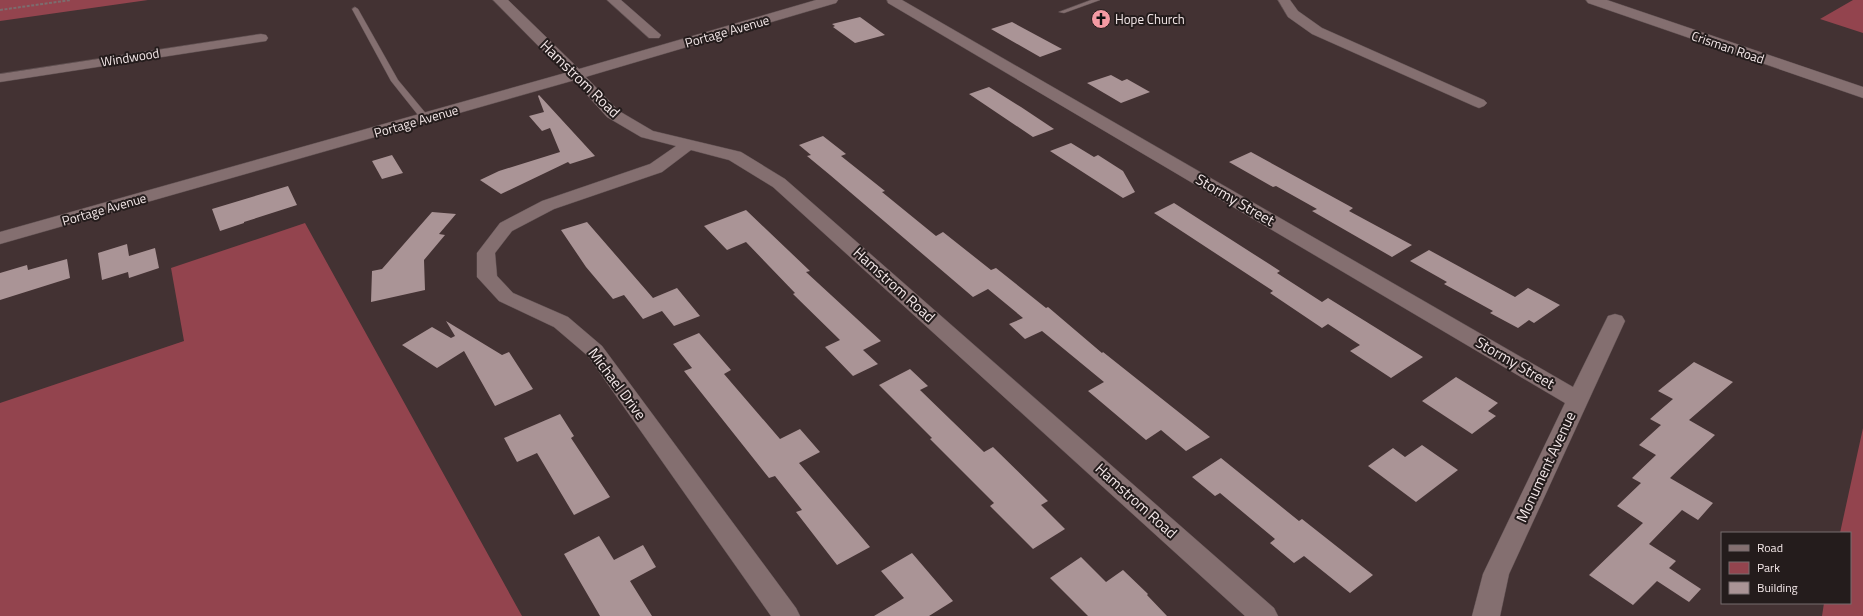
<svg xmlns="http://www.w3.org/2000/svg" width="1863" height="616" font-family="'Titillium Web',sans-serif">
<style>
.green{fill:#93444e}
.building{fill:#aa9496}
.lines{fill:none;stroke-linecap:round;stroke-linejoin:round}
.service-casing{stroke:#5e4f50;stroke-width:1}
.minor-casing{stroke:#5e4f50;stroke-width:1}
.tertiary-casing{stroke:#5e4f50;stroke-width:1}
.path{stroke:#7c6d6e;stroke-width:2;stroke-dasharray:3 1.5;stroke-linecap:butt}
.service{fill:#846f70;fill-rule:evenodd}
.minor{fill:#846f70;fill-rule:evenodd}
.tertiary{fill:#846f70;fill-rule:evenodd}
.labels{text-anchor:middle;stroke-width:4;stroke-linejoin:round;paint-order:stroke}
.far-poi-label{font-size:13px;fill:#f3e7e8;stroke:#241c1c;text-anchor:start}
.far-street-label{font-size:13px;fill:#f3e7e8;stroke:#241c1c}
.street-label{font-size:15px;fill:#f3e7e8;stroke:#241c1c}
</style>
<rect width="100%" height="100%" fill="#433233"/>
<path class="green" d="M0,0H148L0,21Z
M1853,0H1863V33L1820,19Z
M305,223L522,616H0V403L184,341L171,268Z
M1863,428V616H1822L1824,603H1850V533H1840Z"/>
<path class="building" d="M860,17L885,35L855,43L833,27L835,26L832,24Z
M1012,22L1062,49L1040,57L991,29Z
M1111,75L1122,81L1127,79L1150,92L1121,103L1087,83Z
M989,87L1021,107L1054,129L1033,137L969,94Z
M539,95L595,156L570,164L568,162L501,194L480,180L499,171L560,152L550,128L542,131L529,116L544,112L538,96Z
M823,136L846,154L841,156L885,191L882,192L936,236L943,232L991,270L996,268L1046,308L1048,307L1102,353L1103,352L1210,437L1186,451L1161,430L1146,440L1088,391L1104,382L1042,331L1025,339L1009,324L1023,318L988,289L973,297L830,175L807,156L811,155L799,145Z
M1071,143L1094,157L1098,155L1123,171L1135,192L1123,198L1050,151Z
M1251,152L1353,208L1349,211L1412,245L1392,257L1312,211L1317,209L1276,186L1273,187L1229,162Z
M392,155L403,173L382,179L372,161Z
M288,186L297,205L244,222V223L220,231L212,209Z
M1174,203L1280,271L1277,273L1322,302L1328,298L1423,357L1391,378L1350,351L1360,345L1328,324L1322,328L1270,293L1273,291L1154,213Z
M746,210L810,271L806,272L881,341L863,350L878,364L853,376L825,347L840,340L793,294L795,293L746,242L727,250L704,226Z
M432,212L456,214L439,234L445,235L424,260L425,290L371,302L372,271L382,269Z
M587,222L653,298L677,288L700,316L674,326L662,311L643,319L624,295L613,299L586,267L561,230Z
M127,244L129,256L155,248L159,268L129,278L128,272L102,280L98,253Z
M1429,250L1515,297L1528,288L1560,305L1534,323L1529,320L1518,328L1490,313L1493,311L1444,284L1447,282L1410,261Z
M67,259L70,278L0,300V273L27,265L28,270Z
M446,321L502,355L509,352L533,389L495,406L464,351L437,368L402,345L432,327L451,338L455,336Z
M699,333L731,370L724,374L780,439L800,429L820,452L799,463L870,547L837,565L796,512L802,510L775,476L769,478L684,371L692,368L673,344Z
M1694,362L1733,382L1689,420L1715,435L1670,478L1713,503L1698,520L1682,510L1649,544L1676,561L1669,568L1701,589L1689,602L1657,581L1633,605L1589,575L1643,523L1617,506L1641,483L1632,478L1656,455L1639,445L1661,425L1650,419L1673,399L1658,391Z
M910,369L928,386L920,390L984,452L993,447L1048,501L1041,505L1065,529L1033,549L990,506L994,503L930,439L932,438L879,385Z
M1456,377L1498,403L1488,411L1496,416L1472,434L1422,401Z
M560,414L574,436L571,438L610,497L574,515L537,453L517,462L504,438Z
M1422,445L1458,470L1416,502L1368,466L1393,448L1405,457Z
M1221,458L1299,521L1302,519L1373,575L1350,593L1304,556L1294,563L1270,543L1275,539L1220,493L1215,496L1192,477Z
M599,536L614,560L643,545L656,567L630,581L652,616H600L564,554Z
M912,553L953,601L929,616H874L904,598L881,571Z
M1081,557L1106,582L1123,570L1148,594L1147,595L1167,616H1088L1050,578Z"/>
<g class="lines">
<defs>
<path id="service" d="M1091,0H1100L1064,13L1059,12Z
M355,7L358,9L398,80L428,116V120H422L391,81L352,9Z"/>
<path id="minor" d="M607,0H621L661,35L659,38H649Z
M887,0H902L1573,387L1608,316L1615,314L1622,316L1625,321L1509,574L1500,616H1472L1483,574L1565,403L888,3Z
M1278,0H1290L1298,11L1322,28L1484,100L1487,103L1484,106L1479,108L1474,106L1312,34L1288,17Z
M261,34L266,35L268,38L266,41L0,82V74Z
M576,71L581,72L619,111L653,131L741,152L785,179L1274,608L1278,616H1245L773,187L729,160L691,150L662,172L554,209L512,231L495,253L497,276L513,293L568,317L602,346L796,608L800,616H771L588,356L554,327L499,301L477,277V253L500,223L542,201L650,164L676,146L641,137L607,117L569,75L571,72Z"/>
<path id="tertiary" d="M493,0H508L579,69L816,0H838L836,3L582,78L0,244V232L565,73Z
M1586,0H1607L1863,87V98L1588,3Z"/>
</defs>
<use href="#service" class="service-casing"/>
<use href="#minor" class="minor-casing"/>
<use href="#tertiary" class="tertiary-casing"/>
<path class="path" d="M0,10L71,0"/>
<use href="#service" class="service"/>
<use href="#minor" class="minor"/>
<use href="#tertiary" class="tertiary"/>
</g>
<defs>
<symbol id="church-disc" viewBox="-11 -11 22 22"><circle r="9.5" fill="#f49aa3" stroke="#241c1c"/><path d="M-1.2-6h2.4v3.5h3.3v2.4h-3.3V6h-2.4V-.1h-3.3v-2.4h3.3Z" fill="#111"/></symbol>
</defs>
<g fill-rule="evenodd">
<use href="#church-disc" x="1090" y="8" width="22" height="22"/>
</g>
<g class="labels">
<g class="far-poi-label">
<text x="1115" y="24">Hope Church</text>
</g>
<g class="far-street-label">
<text transform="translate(727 31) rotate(-16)" y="5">Portage Avenue</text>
<text transform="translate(1728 47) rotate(19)" y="5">Crisman Road</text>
<text transform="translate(130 57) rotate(-9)" y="5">Windwood</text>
<text transform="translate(416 121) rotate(-16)" y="5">Portage Avenue</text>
<text transform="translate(104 209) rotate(-16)" y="5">Portage Avenue</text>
</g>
<g class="street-label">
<text transform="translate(580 79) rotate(44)" y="5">Hamstrom Road</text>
<text transform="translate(1235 200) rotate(30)" y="5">Stormy Street</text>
<text transform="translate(894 285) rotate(42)" y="5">Hamstrom Road</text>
<text transform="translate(1515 363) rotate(30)" y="5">Stormy Street</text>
<text transform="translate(617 384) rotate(53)" y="5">Michael Drive</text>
<text transform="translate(1546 467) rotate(-65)" y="5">Monument Avenue</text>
<text transform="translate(1136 501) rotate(42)" y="5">Hamstrom Road</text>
</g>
</g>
<rect x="1721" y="532" width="130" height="72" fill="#241c1c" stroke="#776d6e"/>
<rect x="1729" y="545" width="20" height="6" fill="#846f70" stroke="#776d6e"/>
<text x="1757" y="552" font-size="12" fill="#f3e7e8">Road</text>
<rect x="1729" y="562" width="20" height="12" fill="#93444e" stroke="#776d6e"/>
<text x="1757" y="572" font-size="12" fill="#f3e7e8">Park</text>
<rect x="1729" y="582" width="20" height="12" fill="#aa9496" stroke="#776d6e"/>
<text x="1757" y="592" font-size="12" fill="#f3e7e8">Building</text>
</svg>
